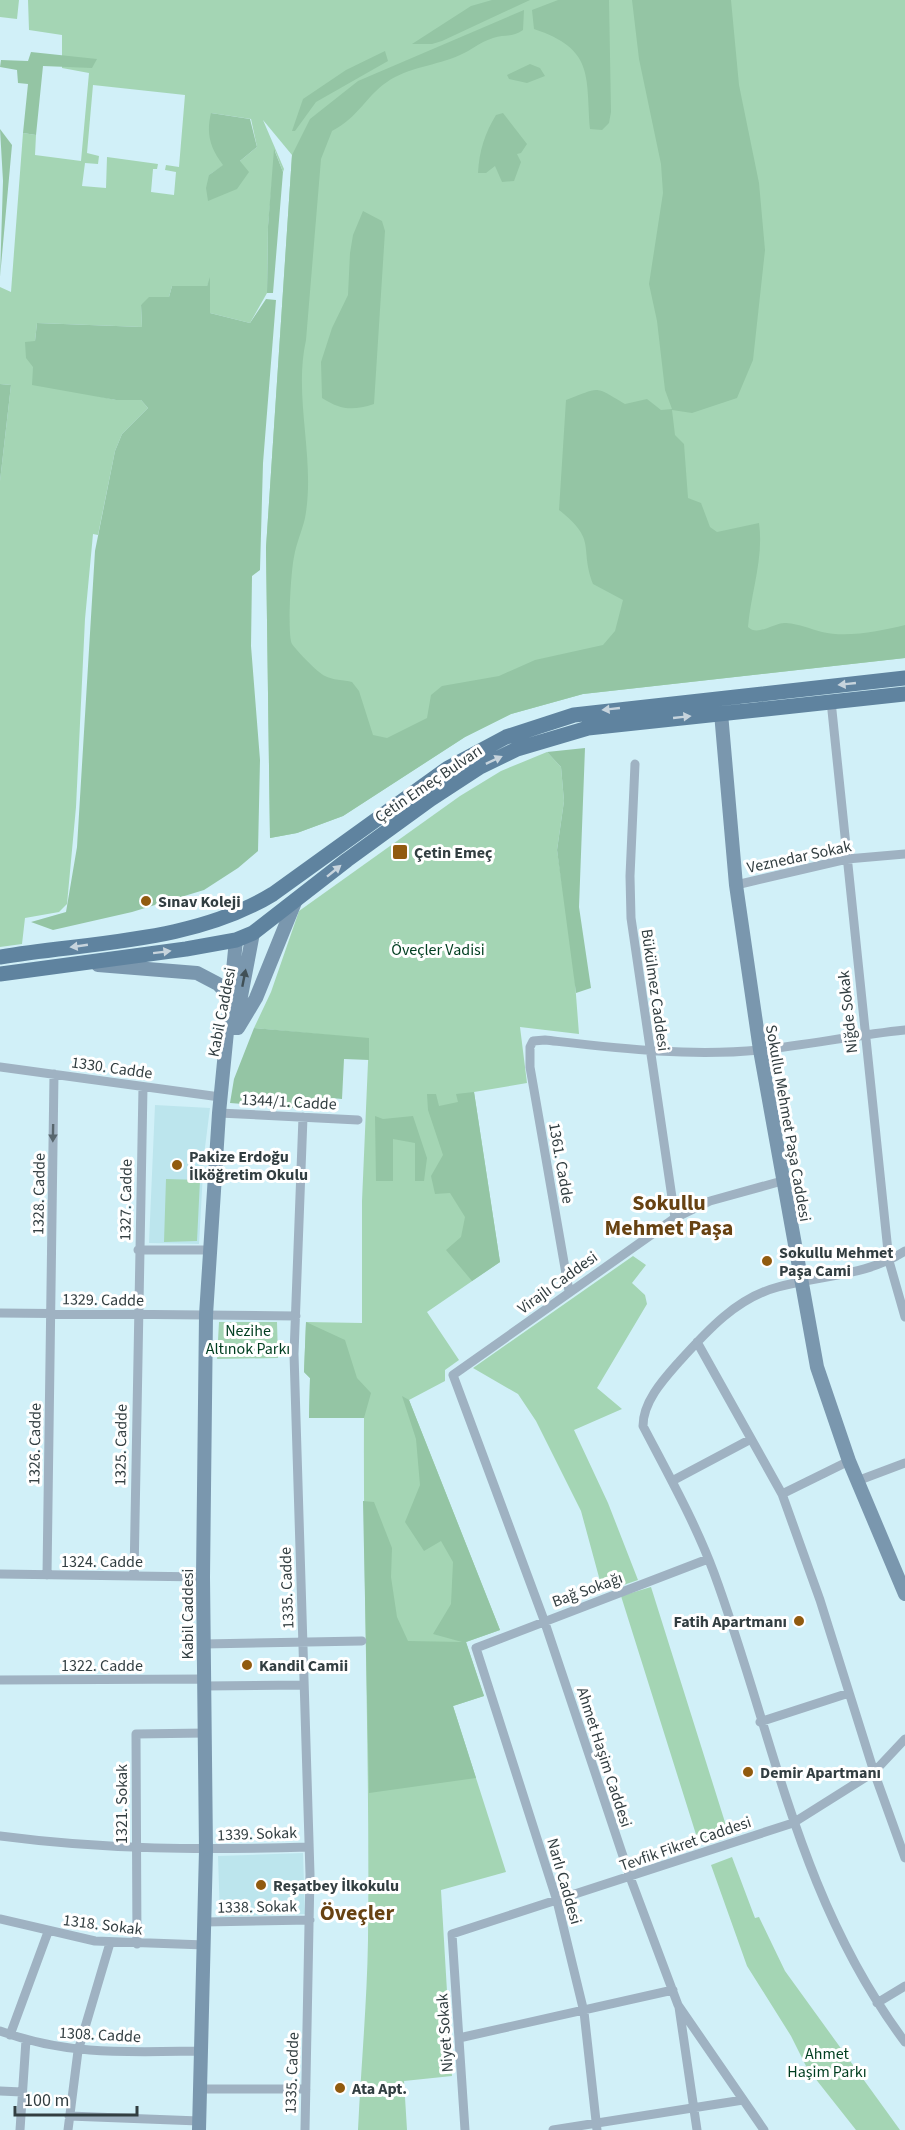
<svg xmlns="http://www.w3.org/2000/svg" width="905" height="2130" font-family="'Source Sans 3',sans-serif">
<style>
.built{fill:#bce5ed}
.green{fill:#a4d5b4;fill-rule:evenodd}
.forest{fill:#94c5a4}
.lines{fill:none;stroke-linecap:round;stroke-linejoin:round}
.minor{stroke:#9fb2c2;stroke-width:9}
.secondary{stroke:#7a97ae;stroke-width:14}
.primary{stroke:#5f839f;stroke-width:15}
.oneway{fill:#c7d4dd}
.oneway2{fill:#405057}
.oneway3{fill:#58676e}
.poi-dot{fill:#915b0f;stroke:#fff;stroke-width:2}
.labels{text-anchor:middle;stroke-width:6;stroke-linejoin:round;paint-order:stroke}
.street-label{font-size:16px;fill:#323e41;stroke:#fff}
.poi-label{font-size:16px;font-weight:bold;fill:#323e41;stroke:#fff;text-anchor:start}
.park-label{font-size:16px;fill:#003e20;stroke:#fff}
.district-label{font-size:22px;font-weight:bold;fill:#674212;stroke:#fff}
</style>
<rect width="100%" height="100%" fill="#d1f0f8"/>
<path class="built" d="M155,1105L210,1108L204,1155L199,1244L149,1243Z
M303,1853L305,1914L220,1917L218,1856Z"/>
<path class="green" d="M0,0H19L17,19L0,17Z
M28,0H905V658L583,694L511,714L465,737L343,816L297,833L270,838L266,548L292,155L263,120L284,169L283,172L275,151L268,226L267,293L250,323L210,313V280L207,286H172L169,297L141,305L142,327L37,323L35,341L75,391L116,400H141L148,408L122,434L115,451L98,535L93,534L85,619L76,807L67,904L59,912L25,918L22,944L0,947V481L11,385L0,384V287L11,292L23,133L36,135L35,155L81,161L89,73L62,68V35L29,30ZM93,85L185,95L179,167L166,165L165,170L176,172L174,195L151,192L153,169H157L158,164L107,157L106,188L82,186L85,163L98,164L99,156L87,153ZM211,113L251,119L257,147L240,161L209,175L224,165Z
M547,752L561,767L564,801L557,850L573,956L579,1034L520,1027L527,1083L474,1092L500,1262L427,1312L459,1360L445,1370V1381L409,1400L500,1630L466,1642L484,1696L453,1706L506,1872L441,1890L452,2076L404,2081L407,2130H358C361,2067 367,2003 368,1940C370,1766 363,1592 364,1418H309L310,1378L304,1372L306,1322L362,1323V1201L369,1039L254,1028L271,992L299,911L460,796L501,771Z
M166,1179L200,1180L197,1241L164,1242Z
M633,1256L646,1265L632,1283L645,1295L647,1304L597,1388L622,1409L574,1430L608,1503L638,1580L603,1592L581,1511L536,1421L518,1394L473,1368Z
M219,1322H277L278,1358L217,1359Z
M651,1587L729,1835L699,1844L621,1596Z
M732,1857L755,1918L759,1917L785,1971L900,2130H856L807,2068L791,2036L747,1966L711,1865Z"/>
<path class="forest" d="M492,0H530L442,41L432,44H412L471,6Z
M558,0H609L611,112L609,123L602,130L590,129C586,75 594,49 534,29L532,10Z
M632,0H731L739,85L759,183L765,250L753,360L737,398L692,413L672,410L675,435L684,444L688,498L701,503L710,527L717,532L759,523C764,558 751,592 748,627C758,637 774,622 786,623C800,624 810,629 822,632C847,638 881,631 905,625V658L583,694L511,714L465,737L343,816L297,833L270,838L266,548L292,155L310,119L358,81L524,10L523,30C512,38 504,34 493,38C478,43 472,50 460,55C436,66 408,67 387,82C365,97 359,117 332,131L321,159L306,340C293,398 316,459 305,518C302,531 296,544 294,557C291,570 287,635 292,644C297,651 318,673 325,676C332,680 344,680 352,682L359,691L373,735L387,738L427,718L431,695L442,686L499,676L535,660L603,645L615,631L623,600L593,584C579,546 598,541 559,510L566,400C601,387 593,385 625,404L647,399L661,410L672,409L665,390L657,321L649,284L663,193L661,164L639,59Z
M385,51L388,61L316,102L295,131H292L303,99L346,70Z
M31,52L97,59L92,68L43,66L36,135L23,133L28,84L18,83L17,70L0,67L1,60L28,61Z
M530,64L540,68L545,76L527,83L509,79L507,75Z
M211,113L250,119L257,147L240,161L249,172L237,189L208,201L206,188L209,175L223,165C210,148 206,134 211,113Z
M503,113L527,144L521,153L517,154L521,162L514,181L502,182L495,166L486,173H478C479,151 485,133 496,115Z
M0,129L12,145L0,277L3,181Z
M274,149L283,172L273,293H267L268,226Z
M363,211L382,221L385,231L374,404C352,411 341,410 322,398L321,362L332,328L348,295L350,253L353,235Z
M210,277V313L250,323L266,299L276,300L263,463L260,570L252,576L251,646L260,760L258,851L238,868L204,890L132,912L53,930L31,922L66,912L77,847L95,551L115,451L122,434L148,408L141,400H116L32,385L33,367L26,358L25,342L35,341L37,323L142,327L141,305L149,297H169L172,286H207Z
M0,384L11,385L0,481Z
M585,748L579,907L591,988L576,993L557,850L564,801L561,767L547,752Z
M254,1028L369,1038V1060L344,1059L342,1099L331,1098L322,1110L230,1103L234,1079Z
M474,1092L500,1262L472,1281L446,1250L461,1237L465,1217L450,1193L435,1194L431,1176L443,1155L428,1110L427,1094H436L439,1106L458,1102L456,1094Z
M375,1116L383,1119L413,1116L427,1158L424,1181H415V1143L393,1139V1181H376Z
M306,1322L345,1340L357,1378L371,1393L364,1418H309L310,1378L304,1372Z
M402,1396L409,1400L500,1630L466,1642L484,1696L453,1706L476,1778L369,1793L363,1501L374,1502L392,1548L391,1577L397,1617L408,1641L462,1642L433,1634L451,1604L453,1562L441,1541L424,1551L405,1522L420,1485L416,1439Z"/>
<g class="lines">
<path class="minor" d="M831,701L889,1261L905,1317
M635,764L630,876L631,918L675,1218
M736,885L847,859L905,854
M0,1067L220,1097
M219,1113L358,1120
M303,1117L294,1354L310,1874L305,2130
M138,1250H209
M905,1251C867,1276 821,1275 778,1287C736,1298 706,1332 678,1363C663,1380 643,1402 643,1426C668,1474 695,1522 714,1573C774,1736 798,1899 905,2042
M569,1291L530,1067V1047L533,1041L545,1040C616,1048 687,1057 760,1050C808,1045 856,1035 905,1030
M0,1313L296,1316
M697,1342L782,1494L820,1600L874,1772L905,1858
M672,1481L751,1439
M857,1481L905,1463
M782,1494L849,1461
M0,1574L203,1577
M47,1575L54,1074
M134,1576L143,1087
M204,1644L362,1641
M0,1680L204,1679
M204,1686L304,1685
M760,1722L849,1693
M0,1836C106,1850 203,1850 309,1847
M0,1919L95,1941L205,1945
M205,1922L310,1920
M137,1944L136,1734L205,1733
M877,2003L905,1986
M679,2007L697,2130
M0,2031C68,2056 130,2052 201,2051
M10,2035L48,1932
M459,2038L673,1990
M200,2089H306
M0,2091L22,2092
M69,2116L199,2121
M20,2130L26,2040
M68,2130L78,2051L110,1943
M465,2130L452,1934L793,1823L874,1772L905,1739
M553,2130L743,2100
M597,2130L584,2012L557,1901L476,1648L708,1559
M764,2130L678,2005L630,1877L544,1620L453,1375L675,1218L710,1201L782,1181"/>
<path class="secondary" d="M721,713L736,885L760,1050L817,1367L849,1461L905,1594
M98,965L197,973L218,984L230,997
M235,1028L253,933
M238,1028L256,998L295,902
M199,2130L206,1850L203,1577L206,1315L219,1113L236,940"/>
<path class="primary" d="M0,957C90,942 193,943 273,894L448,768L506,737L574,715L905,678
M0,974L186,949L236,940L253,933L347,860L431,799L480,767L517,749L588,728L905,694"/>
</g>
<defs><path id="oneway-solid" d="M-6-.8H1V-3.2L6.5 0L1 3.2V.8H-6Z" transform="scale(1.5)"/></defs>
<g class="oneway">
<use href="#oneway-solid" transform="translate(847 684) rotate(174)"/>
<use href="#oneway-solid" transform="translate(611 709) rotate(174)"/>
<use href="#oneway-solid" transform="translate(682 717) rotate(-6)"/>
<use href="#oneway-solid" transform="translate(494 760) rotate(-25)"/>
<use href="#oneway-solid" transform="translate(334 871) rotate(-39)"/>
<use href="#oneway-solid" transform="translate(79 946) rotate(172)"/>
<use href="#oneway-solid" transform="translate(162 952) rotate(-7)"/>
</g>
<use class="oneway2" href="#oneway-solid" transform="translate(244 978) rotate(-79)"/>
<use class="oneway3" href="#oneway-solid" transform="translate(53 1133) rotate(91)"/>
<g class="poi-dot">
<rect x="392" y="844" width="16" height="16" rx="3"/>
<circle cx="146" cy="901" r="6"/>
<circle cx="177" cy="1165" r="6"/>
<circle cx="767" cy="1261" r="6"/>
<circle cx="799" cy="1621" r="6"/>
<circle cx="247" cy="1665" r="6"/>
<circle cx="748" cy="1772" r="6"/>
<circle cx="261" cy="1885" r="6"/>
<circle cx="340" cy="2088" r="6"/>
</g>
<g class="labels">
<g class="street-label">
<text transform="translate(428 783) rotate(-34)" y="6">Çetin Emeç Bulvarı</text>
<text transform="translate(799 856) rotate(-12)" y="6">Veznedar Sokak</text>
<text transform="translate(656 990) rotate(82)" y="6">Bükülmez Caddesi</text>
<text transform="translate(221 1012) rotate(-79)" y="6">Kabil Caddesi</text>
<text transform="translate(847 1012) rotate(-96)" y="6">Niğde Sokak</text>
<text transform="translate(112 1067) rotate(8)" y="6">1330. Cadde</text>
<text transform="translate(289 1101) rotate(3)" y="6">1344/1. Cadde</text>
<text transform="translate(789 1123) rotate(80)" y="6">Sokullu Mehmet Paşa Caddesi</text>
<text transform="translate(562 1163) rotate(80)" y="6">1361. Cadde</text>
<text transform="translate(38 1194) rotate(-89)" y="6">1328. Cadde</text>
<text transform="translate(125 1200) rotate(-89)" y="6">1327. Cadde</text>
<text transform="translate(557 1282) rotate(-36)" y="6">Virajlı Caddesi</text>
<text transform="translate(103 1299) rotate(1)" y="6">1329. Cadde</text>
<text transform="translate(34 1444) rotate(-89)" y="6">1326. Cadde</text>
<text transform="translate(120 1445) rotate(-89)" y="6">1325. Cadde</text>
<text x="102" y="1567">1324. Cadde</text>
<text transform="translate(286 1588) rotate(-92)" y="6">1335. Cadde</text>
<text transform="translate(587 1589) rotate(-20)" y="6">Bağ Sokağı</text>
<text transform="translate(187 1614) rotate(-90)" y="6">Kabil Caddesi</text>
<text x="102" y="1671">1322. Cadde</text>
<text transform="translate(605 1757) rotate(72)" y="6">Ahmet Haşim Caddesi</text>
<text transform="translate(121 1804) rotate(-90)" y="6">1321. Sokak</text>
<text transform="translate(257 1833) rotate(-2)" y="6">1339. Sokak</text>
<text transform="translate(685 1843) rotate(-19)" y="6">Tevfik Fikret Caddesi</text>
<text transform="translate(565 1881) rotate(74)" y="6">Narlı Caddesi</text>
<text transform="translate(257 1906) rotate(-1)" y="6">1338. Sokak</text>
<text transform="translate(103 1924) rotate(7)" y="6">1318. Sokak</text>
<text transform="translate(444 2033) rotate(-94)" y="6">Niyet Sokak</text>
<text transform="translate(100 2034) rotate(3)" y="6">1308. Cadde</text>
<text transform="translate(291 2073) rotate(-88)" y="6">1335. Cadde</text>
</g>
<g class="poi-label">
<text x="414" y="858">Çetin Emeç</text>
<text x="158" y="907">Sınav Koleji</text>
<text x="189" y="1162">Pakize Erdoğu<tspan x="189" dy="18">İlköğretim Okulu</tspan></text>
<text x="779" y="1258">Sokullu Mehmet<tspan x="779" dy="18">Paşa Cami</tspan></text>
<text x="787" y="1627" text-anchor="end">Fatih Apartmanı</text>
<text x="259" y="1671">Kandil Camii</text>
<text x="760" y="1778">Demir Apartmanı</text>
<text x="273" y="1891">Reşatbey İlkokulu</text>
<text x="352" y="2094">Ata Apt.</text>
</g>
<g class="park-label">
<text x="438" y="955">Öveçler Vadisi</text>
<text x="248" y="1336">Nezihe<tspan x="248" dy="18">Altınok Parkı</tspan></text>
<text x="827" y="2059">Ahmet<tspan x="827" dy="18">Haşim Parkı</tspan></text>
</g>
<g class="district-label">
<text x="669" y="1210">Sokullu<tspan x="669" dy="25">Mehmet Paşa</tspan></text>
<text x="357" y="1920">Öveçler</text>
</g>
</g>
<path d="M15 2106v9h122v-9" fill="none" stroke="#323e41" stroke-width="3"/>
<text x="24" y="2106" font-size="18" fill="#323e41" stroke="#ffffff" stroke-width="4.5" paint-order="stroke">100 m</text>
</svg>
